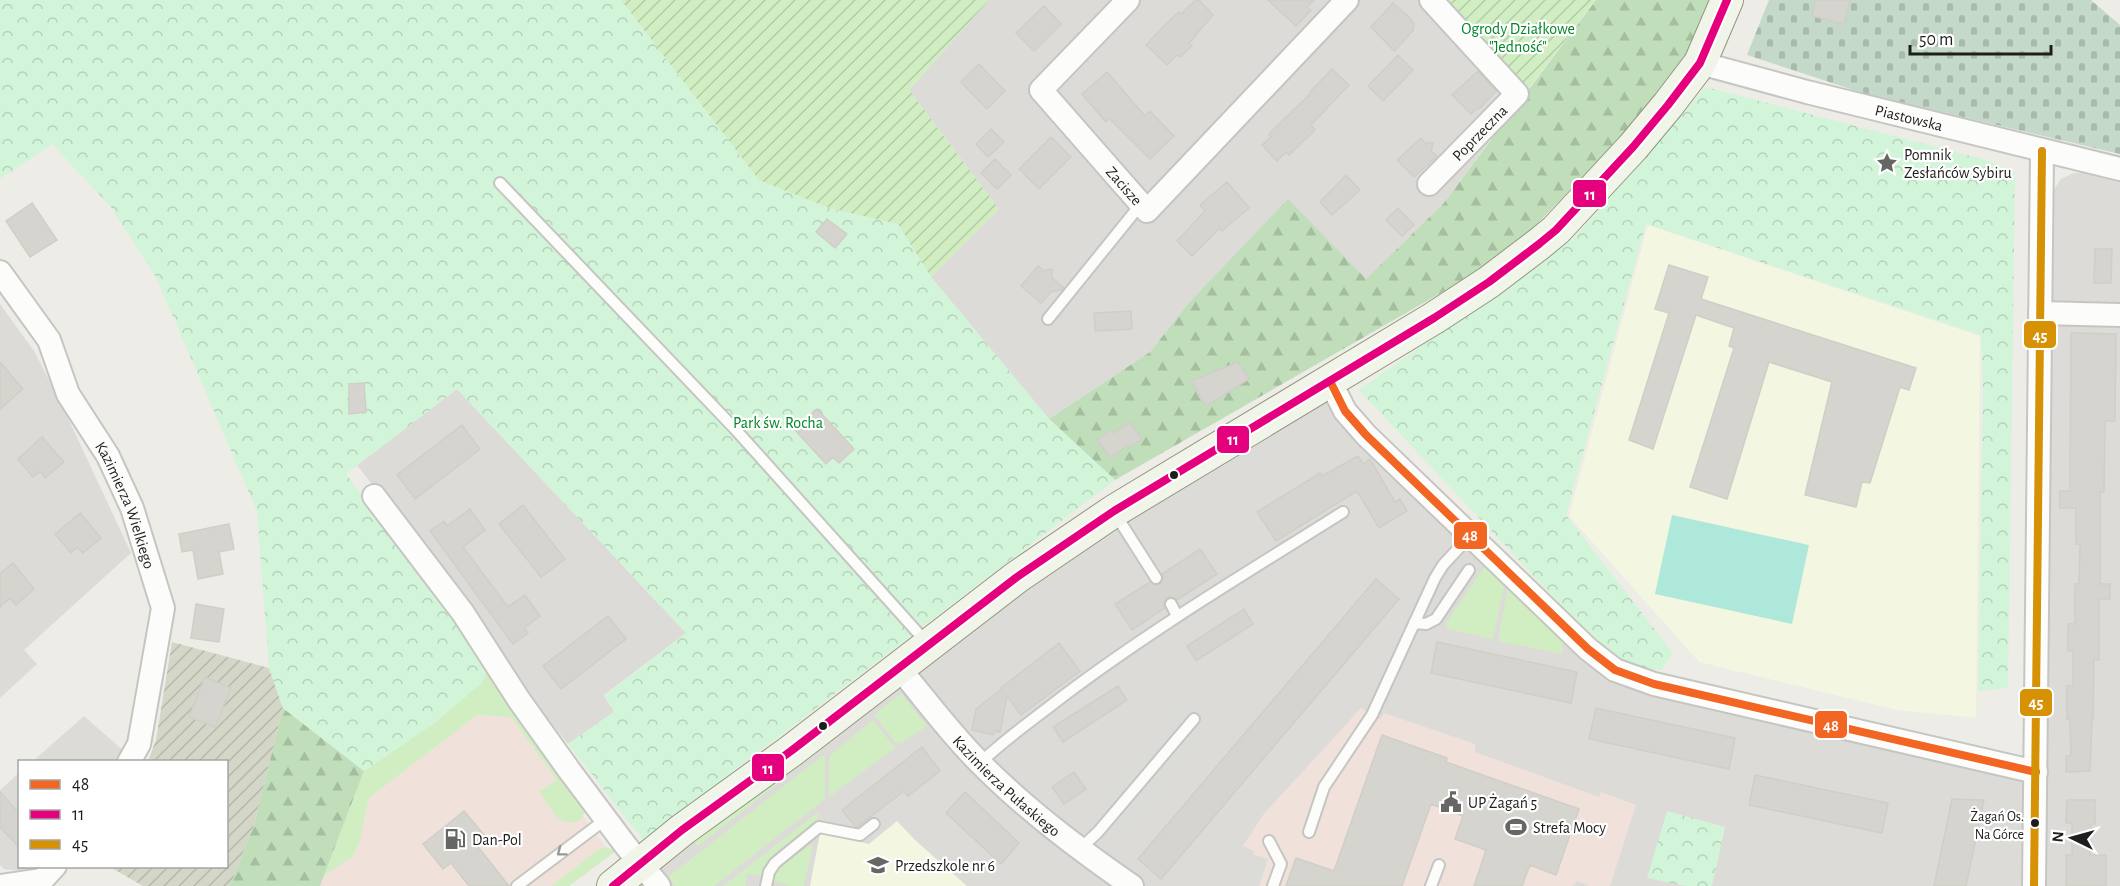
<svg xmlns="http://www.w3.org/2000/svg" width="2120" height="886" font-family="'Alegreya Sans',sans-serif">
<style>
.residential{fill:#dcdbd8}
.commercial{fill:#f0e2da}
.education{fill:#f3f6e1}
.construction{fill:url(#construction-furrows)}
.grass{fill:#d1edc2}
.forest{fill:url(#forest-firs)}
.cemetery{fill:url(#cemetery-stones)}
.park{fill:url(#park-crowns)}
.garden{fill:url(#garden-furrows)}
.pitch{fill:#aee8db}
.parking{fill:#dbdbd8}
.building{fill:#d6d4cf;stroke:#d0cec7;stroke-width:1.5}
.lines{fill:none;stroke-linecap:round;stroke-linejoin:round}
.lane-casing{stroke:#c5c5c2;stroke-width:14}
.street-casing{stroke:#c5c5c2;stroke-width:26}
.secondary-casing{stroke:#91977e;stroke-width:34}
.lane{stroke:#fcfcfb;stroke-width:10}
.street{stroke:#fcfcfb;stroke-width:22}
.secondary{stroke:#f1f4e9;stroke-width:32}
.bus-1-casing{stroke:#fff;stroke-width:12}
.bus-2-casing{stroke:#fff;stroke-width:12}
.bus-3-casing{stroke:#fff;stroke-width:12}
.bus-1{stroke:#f26522;stroke-width:8}
.bus-2{stroke:#e5007d;stroke-width:8}
.bus-3{stroke:#d69204;stroke-width:8}
.oneway{stroke:#989898}
.bus-dot{fill:#1e1e1e;stroke:#fff;stroke-width:2}
.labels{text-anchor:middle;stroke-width:4.5;stroke-linejoin:round;paint-order:stroke}
.bus-label{font-size:14px;fill:#1e1e1e;stroke:#fff;text-anchor:end}
.park-label{font-size:16px;fill:#038528;stroke:#fff}
.street-label{font-size:16px;fill:#1e1e1e;stroke:#fff}
.poi-label{font-size:16px;fill:#1e1e1e;stroke:#fff;text-anchor:start}
.line-badge{stroke:#fff;stroke-width:2}
.badge-label{font-size:16px;text-anchor:middle;font-weight:bold;fill:#fff}
</style>
<defs>
<pattern id="construction-furrows" width="10" height="10" patternUnits="userSpaceOnUse" patternTransform="scale(1.5)"><rect width="10" height="10" fill="#d4d7c7"/><path d="M-1 1l2-2M0 10L10 0M9 11l2-2" fill="none" stroke="#b6b8aa"/></pattern>
<pattern id="forest-firs" width="22" height="20" patternUnits="userSpaceOnUse" patternTransform="scale(1.5)"><rect width="22" height="20" fill="#bfdeb9"/><path d="M5 1l3.5 6h-7zM16 11l3.5 6h-7z" fill="#a4be9f"/></pattern>
<pattern id="cemetery-stones" width="16" height="16" patternUnits="userSpaceOnUse" patternTransform="scale(1.5)"><rect width="16" height="16" fill="#c4d9c9"/><path d="M2 7V4a2 2 0 0 1 4 0v3zM10 15v-3a2 2 0 0 1 4 0v3z" fill="#a8baac"/></pattern>
<pattern id="park-crowns" width="20" height="18" patternUnits="userSpaceOnUse" patternTransform="scale(1.5)"><rect width="20" height="18" fill="#d2f5d9"/><path d="M2 6a3 3 0 1 1 6 0M12 15a3 3 0 1 1 6 0" fill="none" stroke="#b4d2ba"/></pattern>
<pattern id="garden-furrows" width="10" height="10" patternUnits="userSpaceOnUse" patternTransform="scale(1.5)"><rect width="10" height="10" fill="#d1edc2"/><path d="M-1 1l2-2M0 10L10 0M9 11l2-2" fill="none" stroke="#b3cba6"/></pattern>
</defs>
<rect width="100%" height="100%" fill="#edece6"/>
<path class="residential" d="M989,0H1432L1522,97L1443,204L1366,279L1188,304L1150,352L1049,419L931,277L999,209L909,90Z
M2083,172L2120,180V886H2044L2053,191L2061,179L2074,173Z
M0,304L34,351L61,403L131,553L24,650L37,664L0,698Z
M457,389L686,633L604,695L614,712L568,744L506,666L468,611L357,465Z
M1321,398L1331,406L1600,665L2017,773L2025,781L2024,886H634L1022,585Z
M84,716L125,752L120,761L32,762Z
M19,773L20,866L44,867L37,873L4,869L0,865V790Z"/>
<path class="commercial" d="M1361,708L1380,719L1384,713L1475,744V752L1599,797L1601,792L1636,805L1610,886H1589L1577,881L1572,886H1242L1254,851L1243,846L1263,815Z
M477,715L511,717L606,847L595,852L551,886H320L324,876L352,857L359,844L369,798Z"/>
<path class="education" d="M1648,225L1980,336L1976,718L1897,710L1699,662L1569,516Z
M897,821L915,840L967,886H810L820,833L869,844Z"/>
<path class="construction" d="M172,642L269,668L283,708L254,825L230,886H143L110,867L226,866V762L148,761L156,740Z"/>
<path class="grass" d="M1485,566L1489,567L1505,583L1493,639L1447,629L1446,623Z
M1508,586L1563,640L1562,654L1498,641Z
M489,666L586,811L580,820L573,823L561,820L557,817L539,792L557,780L511,717L477,715L369,798L359,844L352,857L324,876L364,771L437,721Z
M899,695H902L927,726L900,744L895,742L874,715Z
M873,720L895,748L829,797V756Z
M821,750L698,846L693,839L809,751Z
M825,754V799L714,886H674L668,877Z
M817,813H819L817,822L777,851L767,862L761,876L747,874L745,886H723Z
M813,843L804,886H791L770,880L775,871Z
M606,847L616,851L569,886H551L599,849Z"/>
<path class="forest" d="M1596,0H1715L1703,42L1649,109L1528,233L1489,263L1453,286L1115,480L1049,419L1150,352L1188,304L1288,199L1366,279L1443,204Z
M283,708L364,771L320,886H230L254,825Z"/>
<path class="cemetery" d="M1769,0H2091L2120,25V154L1869,95L1747,55Z"/>
<path class="park" d="M0,0H621L759,180L829,208L898,224L931,277L1049,419L1115,480L643,840L568,744L614,712L604,696L686,633L457,389L346,474L489,666L482,683L437,721L364,771L283,708L269,668L257,511L156,277L111,207L52,144L0,179Z
M1706,87L1986,160L2015,172L2008,688L1978,691L1983,391L1981,335L1646,224L1566,515L1673,653L1661,671L1626,664L1575,620L1359,390L1572,240Z
M1667,811L1725,827L1712,886H1686L1647,878Z"/>
<path class="garden" d="M621,0H989L909,90L999,209L931,277L898,224L829,208L759,180Z
M1432,0H1596L1522,97Z"/>
<path class="pitch" d="M1672,515L1809,545L1792,624L1655,594Z"/>
<path class="parking" d="M1183,705L1196,716L1193,721L1208,734L1117,841L1100,829L1099,805Z
M1253,854L1268,859L1259,886H1242Z"/>
<path class="building" d="M1196,0H1199L1213,15L1189,43L1192,46L1180,57L1177,55L1167,65L1146,45L1168,22L1179,12L1181,14Z
M1268,0H1314L1307,7L1311,10L1296,26Z
M1816,0H1850L1844,24L1812,16Z
M1393,3L1410,18L1414,24L1413,31L1394,51L1371,27Z
M1044,6L1061,24L1034,51L1016,33Z
M1398,55L1413,70L1383,101L1368,86Z
M979,64L1005,91L987,109L961,82Z
M1332,69L1349,85L1311,125L1315,130L1289,155L1286,152L1277,161L1262,145L1271,137L1269,134L1311,93L1310,92Z
M1478,71L1496,91L1479,109L1478,108L1471,114L1452,95Z
M1107,72L1145,116L1150,111L1174,136L1150,159L1109,118L1106,122L1082,94Z
M991,129L1004,142L988,157L976,144Z
M1051,137L1071,157L1039,189L1019,169Z
M1421,138L1425,143H1433L1431,151L1437,156L1414,177L1397,160Z
M995,159L1011,175L997,189L981,173Z
M1346,175L1360,190L1332,215L1320,202Z
M1227,182L1249,208L1222,231L1220,228L1192,256L1177,241L1205,211L1200,205Z
M32,203L57,240L30,257L6,221Z
M1398,208L1414,225L1402,236L1386,220Z
M827,219L847,234L835,248L816,232Z
M2095,249H2112L2111,283H2094Z
M1669,265L1708,277L1701,299L1916,368L1909,390L1900,387L1870,483L1862,482L1856,507L1805,495L1832,382L1769,362L1727,499L1690,487L1734,348L1729,346L1734,328L1696,315L1653,449L1629,440L1669,313L1655,309Z
M1038,266L1044,271L1052,269V278L1064,288L1061,290L1051,292L1041,303L1021,286Z
M1131,311L1132,329L1095,331L1094,313Z
M2071,333L2116,334L2115,421H2105L2104,492H2100V584H2110V599H2099V660L2094,659L2093,719H2092L2090,771L2066,772V756H2071L2070,719H2067V686H2073V651H2068V624H2075V584H2079L2080,544H2076V508H2060V491H2070Z
M0,362L23,389L0,409Z
M1238,362L1249,379L1206,406L1191,381Z
M364,383L366,412L349,414V384Z
M817,409L854,449L839,463L833,457L826,464L795,430Z
M1130,422L1142,439L1130,447L1128,445L1110,458L1097,440L1112,430L1114,433Z
M462,425L480,449L415,499L397,475Z
M42,437L64,462L45,478L40,471L33,477L18,459Z
M1358,456L1363,464L1370,459L1395,502L1400,499L1407,511L1379,528L1357,491L1276,541L1257,512L1320,473L1322,476Z
M523,505L565,559L541,577L499,524Z
M470,509L485,530L463,547L508,607L525,595L540,616L524,628L528,633L513,644L430,531L444,521L447,526Z
M80,513L101,538L83,553L77,547L71,553L55,534Z
M229,524L234,549L219,552L223,574L198,579L193,550L182,552L179,534Z
M1200,549L1217,574L1177,600L1172,597L1167,598L1164,603L1165,608L1132,630L1115,604L1150,582L1156,585L1160,584L1163,578L1162,574Z
M13,563L34,589L16,605L10,598L0,607V574Z
M1376,579L1399,599L1161,879L1138,859Z
M196,604L224,609L219,642L191,638Z
M1244,609L1253,624L1196,661L1187,646Z
M608,616L626,639L561,689L543,666Z
M1437,642L1577,672L1571,703L1431,673Z
M1059,643L1080,671L1021,715L1007,696L1000,732L995,731L993,735L972,730L976,709L1002,689L1001,688Z
M205,677L231,688L215,727L189,717Z
M1118,686L1127,700L1063,742L1053,727Z
M1596,708L1735,738L1729,769L1589,739Z
M1382,735L1447,758L1446,762L1579,809L1556,875L1530,865L1522,886H1474L1486,850L1455,839L1463,816L1431,804L1402,886H1286L1296,858L1334,871Z
M922,747L940,771L908,796L904,791L857,827L855,826L842,810Z
M1074,772L1086,789L1064,804L1052,787Z
M1755,775L1888,803L1882,833L1749,805Z
M0,792L20,814V848L0,827Z
M965,792L1019,843L1001,864L946,813Z
M1952,799L1984,800L1966,886H1934Z
M2067,800H2095V824H2091L2090,855H2106V886H2066V855H2072V823H2066Z
M464,811L484,835L475,843L509,886H469L451,863L443,869L423,844Z"/>
<g class="lines">
<defs>
<path id="lane" d="M500,183L735,429L927,643
M1048,319L1141,204
M1114,512L1156,578
M1171,604L1177,616
M1414,623L1426,624L1436,619L1469,570
M980,763C1005,739 1034,719 1062,697C1152,629 1248,572 1343,512
M1309,832L1324,787L1372,715L1435,578L1443,565L1470,536
M1269,841L1281,864L1273,886
M1080,849L1098,832L1194,719
M517,886L606,819
M766,886L769,872L775,863L819,827L860,835L874,824
M1431,886L1439,865"/>
<g id="street">
<path id="s1" d="M1128,0L1041,90L1147,211L1347,0"/>
<path id="s2" d="M1700,63L1807,92L2120,169"/>
<path id="s3" d="M1429,184L1517,94L1431,0"/>
<path id="s4" d="M0,272L49,340L68,394L108,456L132,508L163,608L139,744L129,762"/>
<path d="M2040,313L2120,315"/>
<path d="M1330,381L1345,411L1366,435L1588,649L1615,670L1654,684L2036,772"/>
<path d="M374,496L463,613L519,700L569,770L626,846L659,886"/>
<path id="s5" d="M899,668C926,700 950,733 979,762C1025,809 1078,849 1132,886"/>
<path d="M1,886L42,880L55,866"/>
<path d="M2034,886L2042,151"/>
</g>
<path id="secondary" d="M613,886L682,830L791,751L1017,577L1114,511L1434,318L1489,282L1539,244L1556,230L1633,147L1668,105L1700,63L1727,0"/>
</defs>
<use href="#lane" class="lane-casing"/>
<use href="#street" class="street-casing"/>
<use href="#secondary" class="secondary-casing"/>
<use href="#lane" class="lane"/>
<use href="#street" class="street"/>
<use href="#secondary" class="secondary"/>
<defs>
<path id="bus-1" d="M1330,381L1345,411L1366,435L1588,649L1615,670L1654,684L2036,772"/>
<path id="bus-2" d="M613,886L682,830L791,751L1017,577L1114,511L1434,318L1489,282L1539,244L1556,230L1633,147L1668,105L1700,63L1727,0"/>
<path id="bus-3" d="M2034,886L2042,151"/>
</defs>
<use href="#bus-1" class="bus-1-casing"/>
<use href="#bus-2" class="bus-2-casing"/>
<use href="#bus-3" class="bus-3-casing"/>
<use href="#bus-1" class="bus-1"/>
<use href="#bus-2" class="bus-2"/>
<use href="#bus-3" class="bus-3"/>
</g>
<defs><path id="oneway-chevron" d="M-2-3.5L2.5 0L-2 3.5" fill="none" stroke-width="1.6" stroke-linecap="round" stroke-linejoin="round" transform="scale(1.5)"/></defs>
<use class="oneway" href="#oneway-chevron" transform="translate(561 852) rotate(143)"/>
<defs>
<symbol id="sight-bare" viewBox="-9 -9 18 18"><path d="M0-6L1.8-2.2L6-1.7L2.9 1.2L3.7 5.4L0 3.3L-3.7 5.4L-2.9 1.2L-6-1.7L-1.8-2.2Z" fill="#666664" stroke="#fff" stroke-width="2.5" paint-order="stroke"/></symbol>
<symbol id="civic-bare" viewBox="-9 -9 18 18"><path d="M-.6-6.5H3V-4.5H.6V-3L4-1V1h2V6H-6V1h2V-1L-.6-3ZM-1.2 2.5V6h2.4V2.5Z" fill="#666664" stroke="#fff" stroke-width="2.5" paint-order="stroke"/></symbol>
<symbol id="stadium-bare" viewBox="-9 -9 18 18"><path d="M0-5a6.5 5 0 1 0 0 10a6.5 5 0 1 0 0-10ZM-3.5-1.8h7v3.6h-7Z" fill="#666664" stroke="#fff" stroke-width="2.5" paint-order="stroke"/></symbol>
<symbol id="fuel-bare" viewBox="-9 -9 18 18"><path d="M-5.5-6h7V0h2V4h1.3V-2.5L3-4.5l.8-.8L6-3V5H2.5V1h-1V6h-7ZM-4.2-4.7v3.2H.2V-4.7Z" fill="#666664" stroke="#fff" stroke-width="2.5" paint-order="stroke"/></symbol>
<symbol id="school-bare" viewBox="-9 -9 18 18"><path d="M0-5L7-2L0 1L-7-2ZM-4 1L0 2.5L4 1V4Q0 6-4 4Z" fill="#666664" stroke="#fff" stroke-width="2.5" paint-order="stroke"/></symbol>
</defs>
<g fill-rule="evenodd">
<use href="#sight-bare" x="1872" y="148" width="30" height="30"/>
<use href="#civic-bare" x="1436" y="787" width="30" height="30"/>
<use href="#stadium-bare" x="1501" y="812" width="30" height="30"/>
<use href="#fuel-bare" x="440" y="824" width="30" height="30"/>
<use href="#school-bare" x="863" y="850" width="30" height="30"/>
</g>
<g class="bus-dot">
<circle cx="1174" cy="475" r="5"/>
<circle cx="823" cy="726" r="5"/>
<circle cx="2035" cy="823" r="5"/>
</g>
<g class="labels">
<g class="bus-label">
<text x="2024" y="821">Żagań Os.<tspan x="2024" dy="18">Na Górce</tspan></text>
</g>
<g class="park-label">
<text x="1518" y="34">Ogrody Działkowe<tspan x="1518" dy="18">"Jedność"</tspan></text>
<text x="778" y="428">Park św. Rocha</text>
</g>
<g class="street-label">
<text dy="6" stroke="none"><textPath href="#s2" startOffset="216">Piastowska</textPath></text>
<text dy="6" stroke="none"><textPath href="#s3" startOffset="72">Poprzeczna</textPath></text>
<text dy="6" stroke="none"><textPath href="#s1" startOffset="252">Zacisze</textPath></text>
<text dy="6" stroke="none"><textPath href="#s4" startOffset="267">Kazimierza Wielkiego</textPath></text>
<text dy="6" stroke="none"><textPath href="#s5" startOffset="160">Kazimierza Pułaskiego</textPath></text>
</g>
<g class="poi-label">
<text x="1904" y="160">Pomnik<tspan x="1904" dy="18">Zesłańców Sybiru</tspan></text>
<text x="1468" y="808">UP Żagań 5</text>
<text x="1533" y="833">Strefa Mocy</text>
<text x="472" y="845">Dan-Pol</text>
<text x="895" y="871">Przedszkole nr 6</text>
</g>
</g>
<g class="line-badge">
<rect x="1572" y="179" width="35" height="29" rx="6" fill="#e5007d"/>
<rect x="2023" y="320" width="34" height="29" rx="6" fill="#d69204"/>
<rect x="1216" y="425" width="34" height="29" rx="6" fill="#e5007d"/>
<rect x="1453" y="521" width="35" height="29" rx="6" fill="#f26522"/>
<rect x="2019" y="688" width="34" height="29" rx="6" fill="#d69204"/>
<rect x="1814" y="710" width="34" height="29" rx="6" fill="#f26522"/>
<rect x="751" y="753" width="34" height="29" rx="6" fill="#e5007d"/>
</g>
<g class="badge-label">
<text x="1590" y="200">11</text>
<text x="2040" y="341">45</text>
<text x="1233" y="445">11</text>
<text x="1470" y="541">48</text>
<text x="2036" y="708">45</text>
<text x="1831" y="731">48</text>
<text x="768" y="774">11</text>
</g>
<rect x="18" y="760" width="210" height="108" fill="#ffffff" stroke="#a5a5a5" stroke-width="1.5"/>
<rect x="30" y="780" width="30" height="9" fill="#f26522" stroke="#a5a5a5" stroke-width="1.5"/>
<text x="72" y="790" font-size="18" fill="#1e1e1e">48</text>
<rect x="30" y="810" width="30" height="9" fill="#e5007d" stroke="#a5a5a5" stroke-width="1.5"/>
<text x="72" y="820" font-size="18" fill="#1e1e1e">11</text>
<rect x="30" y="840" width="30" height="9" fill="#d69204" stroke="#a5a5a5" stroke-width="1.5"/>
<text x="72" y="850" font-size="18" fill="#1e1e1e">45</text>
<g transform="translate(2072 838) rotate(275)" stroke="#ffffff" stroke-width="4.5" paint-order="stroke">
<path d="M0-4.5L10 22L0 15L-10 22Z" fill="#1e1e1e"/>
<text y="-9" font-size="16" font-weight="bold" text-anchor="middle" fill="#1e1e1e">N</text>
</g>
<path d="M1910 45v9h141v-9" fill="none" stroke="#1e1e1e" stroke-width="3"/>
<text x="1919" y="45" font-size="18" fill="#1e1e1e" stroke="#ffffff" stroke-width="4.5" paint-order="stroke">50 m</text>
</svg>
